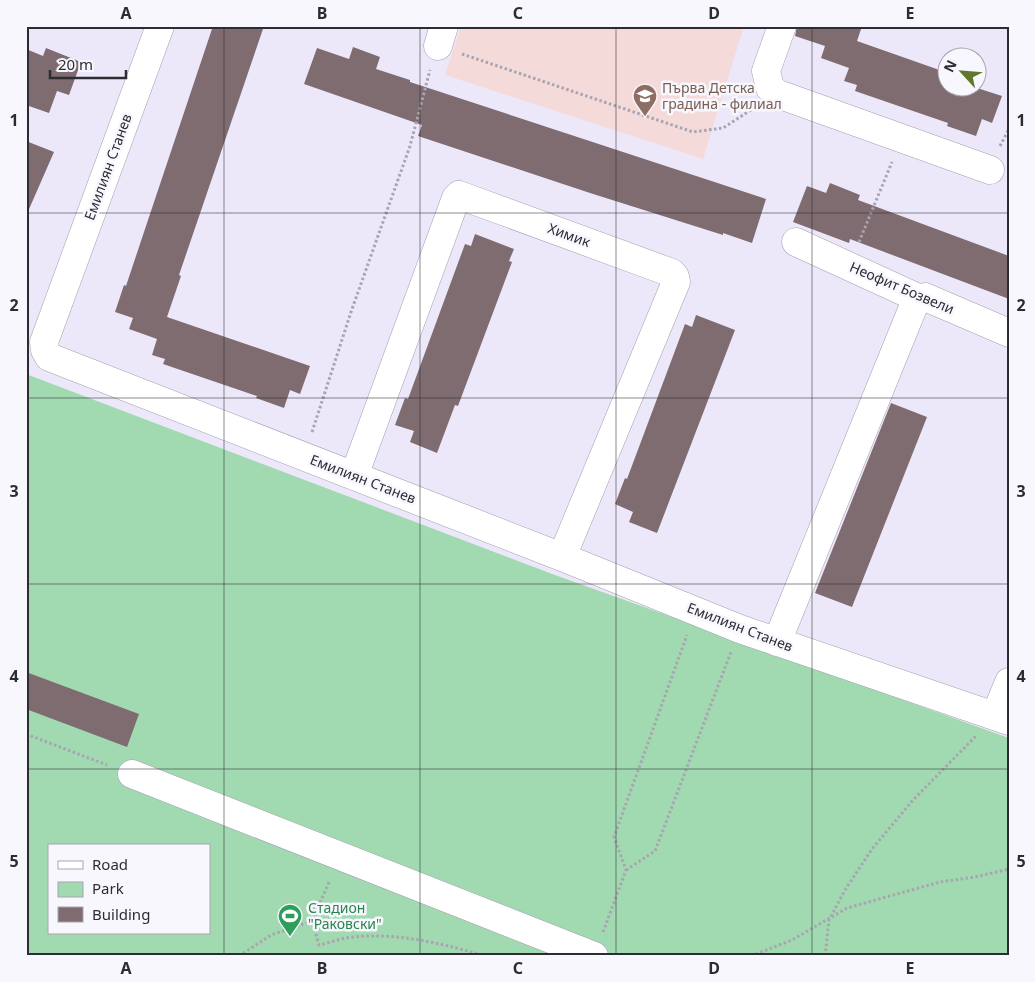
<svg xmlns="http://www.w3.org/2000/svg" width="1035" height="982" font-family="'Noto Sans',sans-serif">
<style>
.education{fill:#f5dada}
.green{fill:#a1dab1;fill-rule:evenodd}
.building{fill:#7e6c71}
.lines{fill:none;stroke-linecap:round;stroke-linejoin:round}
.minor-casing{stroke:#a39faf;stroke-width:29}
.path{stroke:#a8a4b1;stroke-width:3;stroke-dasharray:2.5 2.5;stroke-linecap:butt}
.minor{stroke:#fff;stroke-width:28}
.grid{fill:none;stroke:#2d2c32;stroke-width:1;stroke-opacity:0.55}
.labels{text-anchor:middle;stroke-width:5;stroke-linejoin:round;paint-order:stroke}
.education-label{font-size:14px;fill:#785e54;stroke:#f9f7fe;text-anchor:start}
.street-label{font-size:14px;fill:#2d2c32;stroke:#f9f7fe}
.leisure-label{font-size:14px;fill:#27864d;stroke:#f9f7fe;text-anchor:start}
.neatline{fill:none;stroke:#2d2c32;stroke-width:2}
.grid-label{font-size:16px;text-anchor:middle;font-weight:bold;fill:#2d2c32}
</style>
<rect width="100%" height="100%" fill="#ede8f9"/>
<path class="education" d="M461,26H744L703,159L445,75Z"/>
<path class="green" d="M26,374L555,575L1009,738V956H26ZM49,846H209V933H49Z"/>
<path class="building" d="M213,26H264L179,275L181,276L167,317L310,366L300,394L290,390L284,408L256,398L257,396L163,364L165,359L152,355L157,339L129,329L133,318L115,312L124,285L126,286L148,220Z
M797,26H862L857,41L948,73V88H977L1002,96L992,123L982,119L976,136L947,126L948,123L855,91L857,85L844,81L849,68L821,58L825,46L795,36Z
M353,47L380,57L376,69L410,80V82L766,199L752,243L723,233V235L590,193L418,136L422,125L304,84L317,48L349,59Z
M46,48L81,62L69,95L57,91L49,113L26,105V49L43,56Z
M26,141L54,152L26,216Z
M830,183L860,195L858,200L1009,256V299L850,239L849,243L793,222L807,186L826,193Z
M475,234L514,249L509,261L512,262L458,406L455,405L437,453L410,442L414,431L395,425L405,398L408,399L465,244L471,246Z
M696,315L735,330L657,533L629,522L633,512L615,504L625,478L627,479L685,324L692,327Z
M891,403L927,417L852,607L815,593Z
M26,672L139,714L127,747L26,709Z"/>
<g class="lines">
<defs>
<path id="minor" d="M160,26L44,342L45,350L49,357L562,557L740,629L1009,721
M782,26L766,71L770,88L778,94L990,170
M438,46L444,26
M796,242L918,298L925,297L1009,333
M354,476L456,198L459,195L672,273L675,277L676,282L562,557
M777,642L914,305L918,298
M995,716L1009,682
M132,774L594,956"/>
</defs>
<use href="#minor" class="minor-casing"/>
<path class="path" d="M462,54L693,132L723,128L754,108
M1000,146L1009,129
M859,242L892,162
M312,432L352,309L410,146L430,70
M26,734L107,765
M626,870L655,851L731,652
M312,921L330,880
M603,932L626,870L614,837L687,635
M239,956L271,935L312,921L319,945C328,943 337,940 345,938C392,931 441,943 485,956
M751,956L792,940L847,908L940,882L975,877L1009,869
M825,956L829,920L845,890L872,849L913,800L976,736"/>
<use href="#minor" class="minor"/>
</g>
<path class="grid" d="M224,26V956M420,26V956M616,26V956M812,26V956M26,213H1009M26,398H1009M26,584H1009M26,769H1009"/>
<defs>
<symbol id="school-pin" viewBox="-11 -11 22 30"><path d="M0 17L-7.5 6A9.5 9.5 0 1 1 7.5 6Z" fill="#8d6e63" stroke="#f9f7fe"/><path d="M0-5L7-2L0 1L-7-2ZM-4 1L0 2.5L4 1V4Q0 6-4 4Z" fill="#fff"/></symbol>
<symbol id="stadium-pin" viewBox="-11 -11 22 30"><path d="M0 17L-7.5 6A9.5 9.5 0 1 1 7.5 6Z" fill="#2e9e5b" stroke="#f9f7fe"/><path d="M0-5a6.5 5 0 1 0 0 10a6.5 5 0 1 0 0-10ZM-3.5-1.8h7v3.6h-7Z" fill="#fff"/></symbol>
</defs>
<g fill-rule="evenodd">
<use href="#school-pin" x="631" y="82" width="28" height="38"/>
<use href="#stadium-pin" x="276" y="902" width="28" height="38"/>
</g>
<g class="labels">
<g class="education-label">
<text x="662" y="93">Първа Детска<tspan x="662" dy="16">градина - филиал</tspan></text>
</g>
<g class="street-label">
<text transform="translate(108 167) rotate(-70)" y="5">Емилиян Станев</text>
<text transform="translate(569 235) rotate(20)" y="5">Химик</text>
<text transform="translate(902 288) rotate(23)" y="5">Неофит Бозвели</text>
<text transform="translate(363 479) rotate(21)" y="5">Емилиян Станев</text>
<text transform="translate(740 627) rotate(21)" y="5">Емилиян Станев</text>
</g>
<g class="leisure-label">
<text x="308" y="913">Стадион<tspan x="308" dy="16">"Раковски"</tspan></text>
</g>
</g>
<rect width="1035" height="982" fill="none" stroke="#f9f7fe" stroke-width="55"/>
<rect x="48" y="844" width="162" height="90" fill="#f9f7fe" stroke="#a7a6ac"/>
<rect x="58" y="861" width="25" height="8" fill="#ffffff" stroke="#a7a6ac"/>
<text x="92" y="870" font-size="15" fill="#2d2c32">Road</text>
<rect x="58" y="882" width="25" height="15" fill="#a1dab1" stroke="#a7a6ac"/>
<text x="92" y="894" font-size="15" fill="#2d2c32">Park</text>
<rect x="58" y="907" width="25" height="15" fill="#7e6c71" stroke="#a7a6ac"/>
<text x="92" y="920" font-size="15" fill="#2d2c32">Building</text>
<g transform="translate(962 72) rotate(296)"><circle r="24" fill="#f9f7fe" stroke="#a7a6ac"/>
<path d="M0-4L9 19L0 12L-9 19Z" fill="#5f782a"/>
<text y="-8" font-size="14" font-weight="bold" text-anchor="middle" fill="#2d2c32">N</text>
</g>
<path d="M50 70v8h76v-8" fill="none" stroke="#2d2c32" stroke-width="2.5"/>
<text x="58" y="70" font-size="15" fill="#2d2c32" stroke="#f9f7fe" stroke-width="4" paint-order="stroke">20 m</text>
<rect x="28" y="28" width="980" height="926" class="neatline"/>
<g class="grid-label">
<text x="126" y="19">A</text>
<text x="322" y="19">B</text>
<text x="518" y="19">C</text>
<text x="714" y="19">D</text>
<text x="910" y="19">E</text>
<text x="14" y="126">1</text>
<text x="1021" y="126">1</text>
<text x="14" y="311">2</text>
<text x="1021" y="311">2</text>
<text x="14" y="497">3</text>
<text x="1021" y="497">3</text>
<text x="14" y="682">4</text>
<text x="1021" y="682">4</text>
<text x="14" y="867">5</text>
<text x="1021" y="867">5</text>
<text x="126" y="974">A</text>
<text x="322" y="974">B</text>
<text x="518" y="974">C</text>
<text x="714" y="974">D</text>
<text x="910" y="974">E</text>
</g>
</svg>
